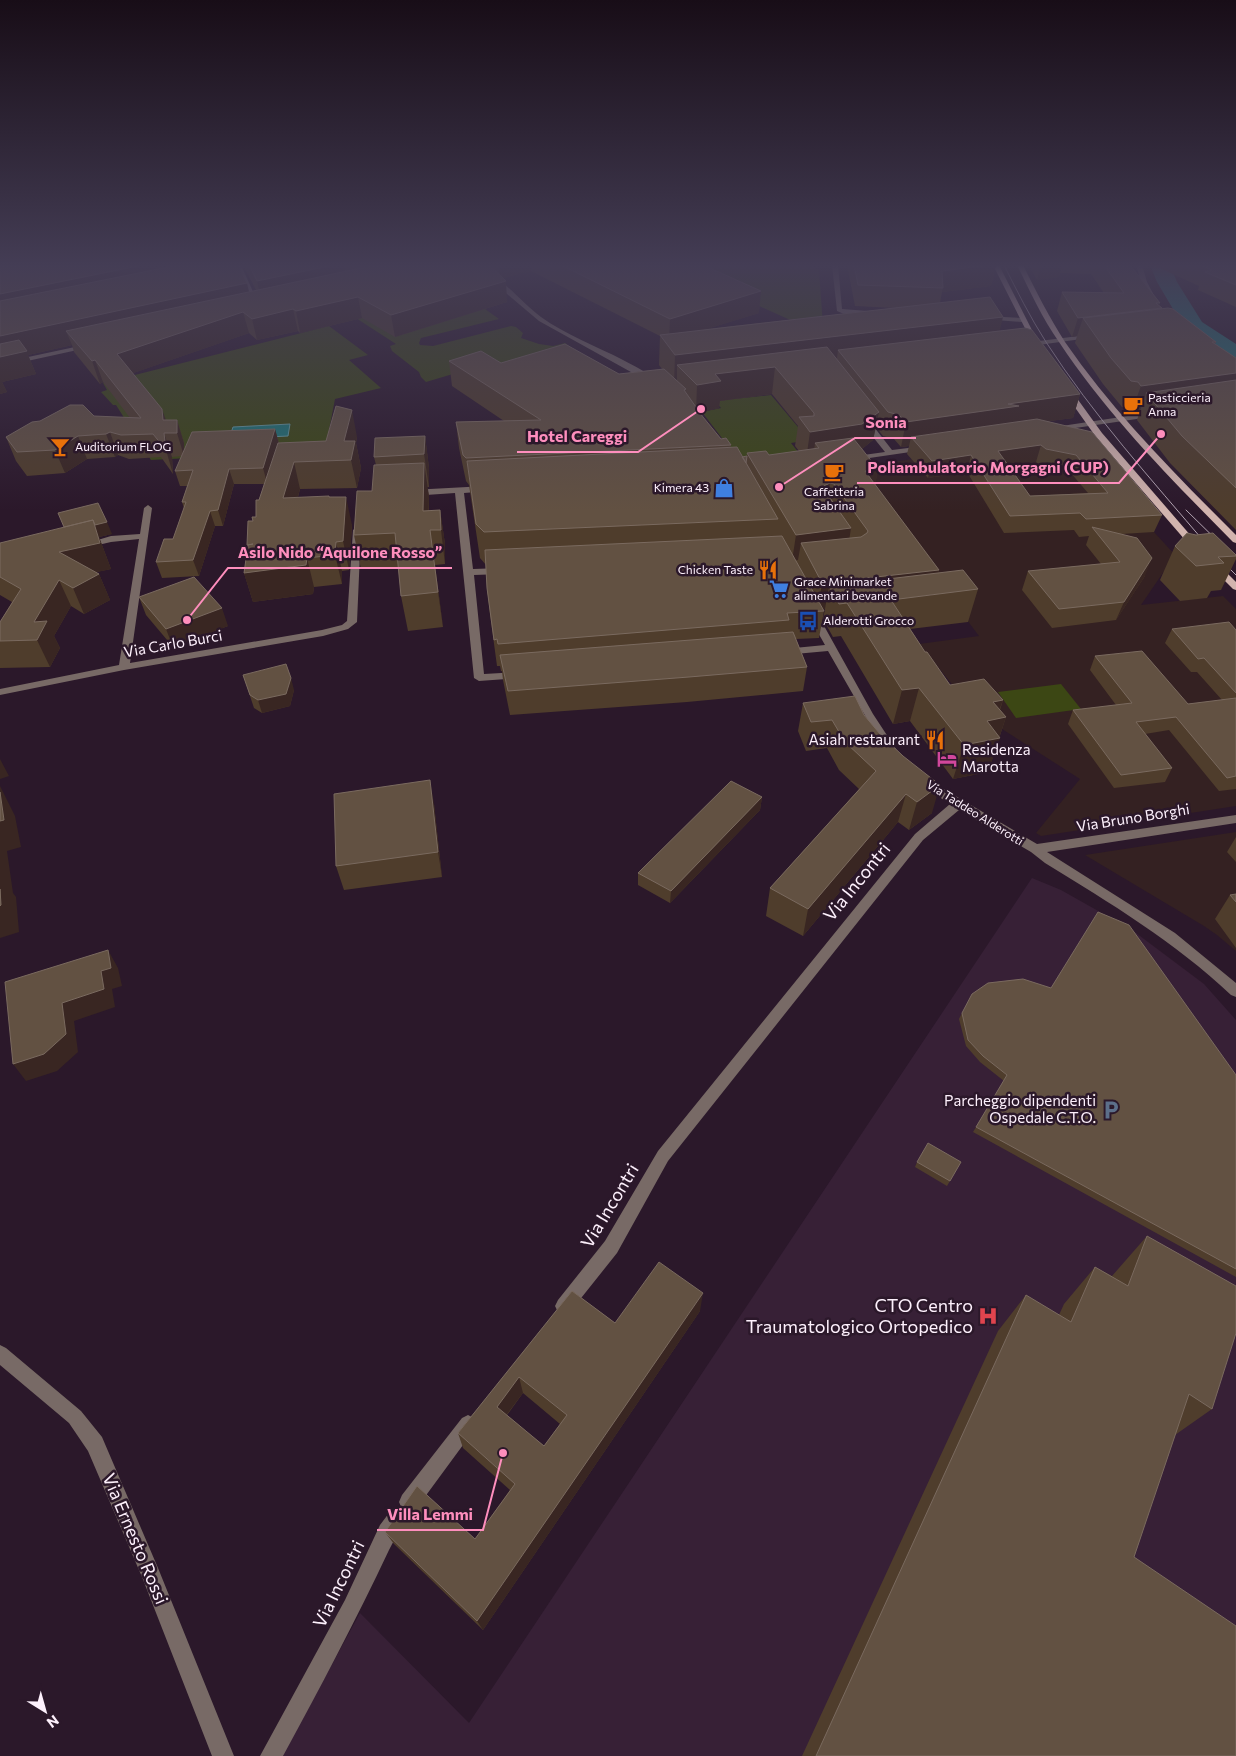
<svg xmlns="http://www.w3.org/2000/svg" width="1236" height="1756" font-family="Commissioner,sans-serif">
<style>
.built{fill:#372036}
.education{fill:#342122}
.green{fill:#3c4714}
.water{fill:#1f7374;stroke:#62989d}
.lines{fill:none;stroke-linecap:round;stroke-linejoin:round}
.river{fill:#1f7374;fill-rule:evenodd}
.minor{fill:#786a66;fill-rule:evenodd}
.major{fill:#d2b4ae;fill-rule:evenodd}
.tram{stroke:#b2a3b1;stroke-width:1}
.wall{fill:#4f3d2c;fill-rule:evenodd}
.shaded-wall{fill:#392622}
.building{fill:#625142;stroke:#7a6a5f;fill-rule:evenodd}
.labels{text-anchor:middle;stroke-width:5;stroke-linejoin:round;paint-order:stroke}
.far-poi-label{font-size:12px;fill:#fdf0fc;stroke:#2b182a;text-anchor:start}
.far-street-label{font-size:12px;fill:#fdf0fc;stroke:#2b182a}
.street-label{font-size:15px;fill:#fdf0fc;stroke:#2b182a}
.poi-label{font-size:15px;fill:#fdf0fc;stroke:#2b182a;text-anchor:end}
.near-street-label{font-size:18px;fill:#fdf0fc;stroke:#2b182a}
.near-poi-label{font-size:18px;fill:#fdf0fc;stroke:#2b182a;text-anchor:end}
.leader{fill:none;stroke:#fe8ebd;stroke-width:2}
.callout-dot{fill:#fe8ebd;stroke:#2b182a;stroke-width:2}
.callout-label{font-size:16px;text-anchor:middle;font-weight:bold;fill:#fe8ebd;stroke:#2b182a;stroke-width:5;stroke-linejoin:round;paint-order:stroke}
</style>
<rect width="100%" height="100%" fill="#2b182a"/>
<path class="built" d="M1032,878L1061,890L1132,930L1204,984L1236,1020V1756H282L360,1613L469,1723Z"/>
<path class="education" d="M1047,439L1154,532L1175,555L1141,605L1223,596L1236,609V806L1041,836L1036,833L1080,779L974,711L919,644L979,636L853,468Z
M1236,832V951L1217,935L1204,926L1085,855Z"/>
<path class="green" d="M668,265H807L819,270L823,326L808,328Z
M459,297L485,309L499,319L421,338L419,343L420,345L433,346L511,326L516,327L523,333L521,338L539,344L553,346L565,343L569,346V349L558,357L483,365L426,382L421,377L419,372L392,351L390,346L396,344L342,309Z
M329,326L368,355L349,360L381,388L335,399L325,451L151,460L116,405H113L101,392L107,390L103,383Z
M771,395L809,440L791,443L803,458L744,467L702,412L721,408L715,401Z
M1061,684L1081,709L1016,718L998,692Z"/>
<path class="water" d="M290,424L288,436L229,439L233,427Z"/>
<g class="lines">
<path class="river" d="M1150,265H1170L1177,282L1202,322L1236,344V361L1228,359L1186,331L1157,282Z"/>
<path class="minor" d="M235,265H241L260,307L255,306Z
M466,265C493,265 520,302 541,317C566,335 596,346 623,360C634,366 647,372 656,380L649,382L539,321L488,278Z
M832,265H838L842,309L868,311L871,313L870,314H844L837,311Z
M1136,265H1142L1147,282L1158,303H1154L1141,282Z
M985,316L1022,318L1025,320L1022,322L983,319V317Z
M1094,334L1097,336L1096,337L1024,347L1021,345L1024,343Z
M89,344L91,345V347L0,367V363Z
M1154,412L1158,414L1157,416L1055,431L1051,429L1055,427Z
M861,418H867L892,450L924,446L928,448L924,450L849,461V457L885,452L861,422Z
M486,486L490,489L489,491L464,493L473,569L502,568L507,571L502,574L474,575L484,674L520,672L525,675L520,678L479,681L474,678L455,493L411,496L407,493L411,490Z
M148,505L152,508L130,663L322,630L342,625L347,621L353,530L357,527L361,530L357,622L348,629L323,636L124,670L0,695V689L119,665L139,539L111,542L85,548L81,545L111,536L140,534L144,508Z
M813,612L818,615L873,714L896,749L894,752H886L828,651L784,655L779,652L784,649L825,645L808,615Z
M925,778L1037,844L1236,815V823L1047,852L1175,933L1236,983V997L1231,995C1175,942 1110,903 1045,863L1031,852L959,810L923,840L668,1161L617,1253L570,1312L564,1315L558,1312L555,1306L558,1300L605,1241L658,1151L915,834L950,804L921,785L919,782Z
M0,1345L6,1348L81,1411L102,1437L158,1568L234,1756H212L142,1577L88,1451L69,1423L0,1365Z
M468,1415L474,1418L477,1424L474,1430L416,1509L409,1512L402,1509L399,1502L402,1495L462,1418Z
M396,1510L403,1513L406,1520C401,1531 394,1539 389,1550C356,1620 320,1688 283,1756H260L345,1600L380,1525L389,1513Z"/>
<path class="major" d="M993,265H999L1038,342L1037,343L1032,342Z
M1017,265H1023C1036,291 1049,317 1065,342C1114,413 1175,474 1236,535V543L1233,542C1171,479 1108,416 1059,342C1042,318 1030,291 1017,265Z
M1065,390H1071L1102,433L1198,544V548H1192L1096,437L1064,392Z
M1215,563L1218,564L1236,582V590L1233,589L1212,568V564Z"/>
<path class="tram" d="M1004,265C1017,291 1030,317 1046,342C1093,415 1151,479 1207,545
M1186,510L1236,559
M1221,560L1236,575"/>
</g>
<path class="wall" d="M0,265L249,292L256,290L243,265H703L759,313L706,329L895,308L855,306L847,265H996L991,286L942,292L940,303L1000,331L1080,394L1073,418L1049,421L1162,515L1154,532L1121,534L1145,576L1116,620L1052,628L1022,590L1028,571L1101,564L1086,545L1089,536L1079,537L1074,530L1004,533L967,472L928,478L907,454L909,446L901,447L894,439L883,436L876,427L873,440L862,449L878,469L875,485L939,570L938,573L978,589L968,622L910,629L925,652L950,685L1003,700L1000,710L1006,717L988,772L953,779L910,721L893,724L841,636L833,637L823,619L825,609H823L824,611L819,638L796,639L807,667L803,691L687,702L510,715L503,680L502,671H501L500,666H497L490,614L487,588L486,565L480,558L469,485L466,481L459,448L456,422L504,421L452,386L449,361L501,363L619,374L662,369L659,365L660,336L531,271L502,278L507,302L395,337L362,318L300,333L298,331L257,340L249,333L133,373L166,420H177L184,443V450L275,429L279,443L326,441L357,437L356,443L361,468L357,488L300,489L298,497H329L352,525L349,570L342,571V584L314,587L313,594L253,602L244,573L248,547L247,545L253,521L256,517L259,500L264,484H234L223,526H215L199,576L162,578L156,562L173,539L184,508L182,502L187,486H180L175,471L182,456L172,457L173,474L161,457L129,459L118,455L115,457L87,459L65,473L27,476L16,461L6,437L94,416L130,418L103,382L100,384L74,352L72,345L28,355L36,374L2,382L7,392L0,394ZM772,394L798,426L795,446L799,451L769,455L747,453V456L742,457L730,448L731,445L721,439L699,412L719,408L720,401ZM1036,462L1041,466L1070,472L1088,493L1030,496L1009,466Z
M1029,265H1130L1160,303L1159,306L1162,308L1161,309L1216,342L1215,344L1236,358V530L1170,463L1137,420L1140,411L1131,413L1128,409L1122,407L1103,384L1075,343L1077,336L1072,337L1057,311L1062,292L1104,293L1091,274L1060,273L1059,277L1037,280Z
M1144,265H1236V307L1198,290L1199,286L1155,266L1145,268Z
M425,436L429,468V487H427L429,496V511L440,510L445,544V564L435,565L443,627L408,631L401,596L399,567L361,569L354,535L372,491L376,465L374,457Z
M112,534L99,537L111,569L96,572L99,574L110,600L84,614L71,606L54,636L60,648L50,667L0,668V622L12,602L0,595V543Z
M1175,546L1236,555V559L1221,590L1211,591L1207,598L1180,601L1160,580Z
M139,597L228,626L173,647L146,615Z
M1172,629L1236,630V789L1219,791L1169,730L1145,734L1172,768L1165,782L1114,788L1068,724L1073,710L1116,705L1090,670L1095,656L1188,704L1222,700L1197,672H1191L1165,643Z
M243,675L294,690L290,706L262,713L254,708Z
M803,703L864,715L932,813L909,830L898,822L803,936L766,916L770,888L859,789L839,770L827,748L806,751L798,731Z
M762,797L760,810L670,903L638,885V873Z
M434,804L442,877L344,890L336,866Z
M1236,837V862L1227,852Z
M1236,894V948L1215,919L1230,895Z
M962,1013L1236,1075V1277L973,1132L1004,1081L980,1062L966,1046L959,1019Z
M917,1162H961L947,1186L915,1167Z
M1147,1236L1212,1409L1175,1435L1134,1557L1236,1756H802L998,1331L1026,1295L1059,1315L1064,1304L1095,1267L1112,1276Z
M572,1291L615,1323L700,1311L483,1630L394,1544L385,1532L475,1539L510,1490L463,1448L458,1433ZM523,1393L560,1424L544,1446L507,1415Z"/>
<path class="shaded-wall" d="M143,265H235L0,318V294Z
M334,265H344L347,284L262,303L257,281Z
M499,265H531V271L500,279Z
M989,265H996L991,286L942,292L943,288L942,271Z
M1041,265H1062L1059,277L1037,280Z
M1145,265H1155V266L1145,268Z
M506,281L507,302L395,337L391,315Z
M247,283L252,305L66,331L72,345L28,355L36,374L2,382L7,392L0,394V336Z
M761,291L759,313L669,341L670,319Z
M358,297L362,318L300,333L296,311Z
M1156,303H1160L1158,308H1162L1155,327L1083,318L1077,336L1072,337L1078,318Z
M293,309L298,331L257,340L252,319Z
M243,312L249,333L125,376L117,354Z
M1003,317L996,346L838,350L836,366L775,367L772,394L720,401L719,408L696,413L697,385L677,365V385H674L675,355Z
M95,360L103,382L100,384L92,361Z
M1236,373V398L1146,393L1140,411L1131,413L1141,386Z
M1080,394L1073,418L1013,426L911,437L909,446L901,447L906,422L1008,404Z
M162,409L170,432L163,420Z
M352,410L357,437L356,443L361,468L357,488L351,460L344,441Z
M879,412L873,440L857,453L819,448L815,443L813,459L806,460L810,432Z
M177,420L184,443V456L177,433Z
M275,429L279,444L267,483L263,468Z
M110,432L118,455L115,457L106,434Z
M164,433L172,457L173,474L166,450Z
M78,436L87,459L65,473L55,450Z
M425,436L429,468V487L424,454Z
M1041,445L1036,462L994,468L998,451Z
M971,455L967,472L928,478L932,461Z
M294,462L300,489L290,526L283,498Z
M424,463L429,496L428,545L423,511Z
M229,469L234,484L223,526L218,510Z
M878,469L874,494L865,471Z
M830,483L826,508L820,512L824,486Z
M346,497L352,525L349,570L343,541Z
M440,510L445,544V564L441,530Z
M210,511L215,526L199,576L193,560Z
M107,522L112,534L99,537L111,569L70,578L59,552L66,531Z
M851,528L847,554L801,543L798,560L792,561L796,535Z
M430,530L435,565L443,627L438,592Z
M336,542L342,571V584L335,555Z
M307,558L314,587L313,594L253,602L244,573Z
M1152,558L1145,576L1116,620L1124,602Z
M939,570L933,595L847,603L829,586L825,609L818,610L822,583Z
M99,574L110,600L84,614L73,588Z
M59,580L71,606L54,636L60,648L50,667L37,640L34,622Z
M222,608L228,626L173,647L166,629Z
M291,678L294,690L290,706L262,713L258,700Z
M919,688L910,721L893,724L902,690Z
M1003,700L996,719L1006,717L999,738H1000L988,772L953,779L964,745L993,702Z
M0,759L9,776L0,779Z
M430,780L434,804L442,877L438,852Z
M940,785L932,813L909,830L917,802Z
M0,786L15,816L21,847L7,851L13,893L16,897L19,932L0,938Z
M906,794L898,822L803,936L808,909Z
M762,797L760,810L670,903L671,891Z
M108,950L118,968L122,986L112,989L115,1007L74,1021L78,1052L57,1071L26,1081L13,1064L62,1003L101,971Z
M703,1293L700,1311L483,1630L477,1621Z
M519,1377L523,1393L501,1422L497,1407Z"/>
<path class="building" d="M0,265H143L0,294Z
M178,265H238L247,283L0,336V301Z
M249,265H334L257,281Z
M392,265H489L506,281L391,315L358,297L296,311L293,309L252,319L243,312L117,354L162,409L163,420H177V433H164L166,450L153,434L121,435L110,432L106,434L78,436L55,450L17,452L6,437L32,422L40,421L70,405H83L94,416L141,418L95,360L92,361L66,331L361,268Z
M561,265H703L761,291L670,319Z
M854,265H989L942,271L943,288L858,285Z
M1104,265H1130L1160,303H1156L1162,308L1078,318L1062,292L1124,293Z
M1201,265H1236V285L1205,272L1212,270Z
M990,297L1003,317L675,355L660,335Z
M1168,308L1173,309L1216,342H1212L1236,358V373L1141,386L1138,382L1131,381L1111,358L1083,318Z
M1025,328L1032,330L1080,394L1008,404L1019,406L906,422L899,415L888,412L838,350Z
M19,340L27,351L0,357V344Z
M565,344L619,374L664,369L686,389L684,390L703,417L721,439L726,438L731,445L466,458L463,455L456,422L541,420L449,361L481,351L501,363Z
M827,347L879,412L862,424L810,432L799,417L814,416V413L775,367L715,374L721,381L697,385L677,365Z
M1236,380V488L1182,436L1146,393Z
M336,406L352,410L344,441H355L351,460L294,462L283,498L329,496V497H346L343,541L336,542L335,555L307,558L306,565L244,573L248,545L253,544L247,545L248,521H253L252,517H256V500H259L278,443L326,441Z
M1037,419L1092,432L1162,515L1086,519L1080,513L1010,516L971,455L932,461L911,437ZM1041,445L1046,449L1076,455L1108,493L1030,496L998,451Z
M275,429L263,468L229,469L218,510L210,511L193,560L156,562L164,539H173L186,502H182L193,470L175,471L192,432Z
M425,436L424,454L374,457L375,438Z
M853,438L878,469L865,471L939,570L822,583L801,543L861,537L867,533L868,531L834,484L830,483L824,486L823,488L851,528L796,535L747,453L766,451L769,455L819,448L815,443Z
M737,447L778,519L484,532L476,524L467,461Z
M747,456L746,463L742,457Z
M424,463L423,511L440,510L441,530H430L438,592L401,596L395,533L354,535L357,491H372L374,465Z
M98,503L107,522L95,525L93,520L64,527L58,513Z
M93,520L100,543L59,552L99,574L73,588L59,580L34,622L47,621L37,640L0,641V622L21,589L0,577V543Z
M1092,527L1137,538L1152,558L1124,602L1059,609L1028,571L1120,562Z
M1187,533L1196,535L1213,533L1236,555V556L1218,557L1224,563L1196,566L1175,546Z
M782,536L824,611L787,613L789,620L498,644L497,639L494,640L487,588L485,550Z
M963,570L978,589L891,600L925,652H927L950,685L984,679L1003,700L993,702L1006,717L987,721L1000,738L964,745L919,688L902,690L847,603L839,604L829,586Z
M194,577L222,608L166,629L139,597Z
M1229,622L1236,630V693L1204,658L1198,659L1172,629Z
M793,632L807,667L689,677L508,691L500,655Z
M1142,651L1188,704L1236,698V776L1227,778L1176,717L1136,722L1172,768L1121,775L1073,710L1132,703L1095,656Z
M286,664L291,678L286,694L258,700L250,695L243,675Z
M855,696L864,715L880,734L903,756L940,785L917,802L906,794L808,909L770,888L876,771L845,742L832,720L811,722L803,703Z
M430,780L438,852L336,866L334,794Z
M731,781L762,797L671,891L638,873Z
M0,792L4,820L0,821Z
M0,889L1,905L0,906Z
M1236,894V902L1230,895Z
M1098,912L1129,925L1236,1075V1269L976,1127L1007,1075L983,1056L968,1040L962,1013L972,994L988,983L1023,979L1051,988Z
M108,950L111,968L101,971L104,989L62,1003L66,1034L44,1054L13,1064L5,982Z
M928,1143L961,1162L950,1181L917,1162Z
M1147,1236L1236,1286V1333L1212,1409L1189,1394L1134,1557L1236,1626V1756H816L1026,1295L1071,1322L1095,1267L1128,1286Z
M659,1262L703,1293L477,1621L385,1532L417,1486L475,1539L515,1484L458,1433L572,1291L615,1323ZM519,1377L567,1415L544,1446L497,1407Z"/>
<linearGradient id="sky" x2="0" y2="1"><stop stop-color="#180d17"/><stop offset="0.52" stop-color="#443d55"/><stop offset="1" stop-color="#443d55" stop-opacity="0"/></linearGradient>
<rect width="1236" height="511" fill="url(#sky)"/>
<defs>
<symbol id="cafe-bare" viewBox="-9 -9 18 18"><path d="M-5.5-4.5H6V0H3Q3 3.5 0 3.5H-2.5Q-5.5 3.5-5.5 0ZM3-3.2v2h1.7v-2ZM-6 4.5H4V6H-6Z" fill="#e8710a" stroke="#2b182a" stroke-width="2.5" paint-order="stroke"/></symbol>
<symbol id="bar-bare" viewBox="-9 -9 18 18"><path d="M-6-5H6L.8 .8V4.5H3.5V6h-7V4.5H-.8V.8Z" fill="#e8710a" stroke="#2b182a" stroke-width="2.5" paint-order="stroke"/></symbol>
<symbol id="shop-bare" viewBox="-9 -9 18 18"><path d="M-5-2.5h2.3a2.7 3.5 0 0 1 5.4 0H5L5.5 6h-11ZM-1.5-2.5h3a1.5 2.3 0 0 0-3 0Z" fill="#3f7fe0" stroke="#2b182a" stroke-width="2.5" paint-order="stroke"/></symbol>
<symbol id="restaurant-bare" viewBox="-9 -9 18 18"><path d="M-5-6h1v4h1v-4h1v4h1v-4h1v5L-1.5 .5V6h-2V.5L-5-1ZM5-6V6H3V1.5H1.5Q1.5-4 5-6Z" fill="#e8710a" stroke="#2b182a" stroke-width="2.5" paint-order="stroke"/></symbol>
<symbol id="supermarket-bare" viewBox="-9 -9 18 18"><path d="M-6-5.5h2.5l.6 2H6L4.5 2H-2.5L-4.4-4H-6ZM-1.5 3.2a1.3 1.3 0 1 0 .1 0ZM3 3.2a1.3 1.3 0 1 0 .1 0Z" fill="#3f7fe0" stroke="#2b182a" stroke-width="2.5" paint-order="stroke"/></symbol>
<symbol id="bus-bare" viewBox="-9 -9 18 18"><path d="M-5-6H5V4H4V6H2V4H-2V6H-4V4H-5ZM-3.5-4V0h7V-4ZM-3.5 1.2v1.5H-2V1.2ZM2 1.2v1.5H3.5V1.2Z" fill="#1a4fb4" stroke="#2b182a" stroke-width="2.5" paint-order="stroke"/></symbol>
<symbol id="hotel-bare" viewBox="-9 -9 18 18"><path d="M-6-4.5h1.5V1H6V5H4.5V3h-9V5H-6ZM-4 0a1.8 1.8 0 1 1 3.6 0ZM.5 0V-2.5h3Q6-2.5 6 0Z" fill="#d1479c" stroke="#2b182a" stroke-width="2.5" paint-order="stroke"/></symbol>
<symbol id="parking-bare" viewBox="-9 -9 18 18"><path d="M-3.5-5.5H1a3.5 3.5 0 0 1 0 7H-1V5.5H-3.5ZM-1-3.4V-.6H.8a1.4 1.4 0 0 0 0-2.8Z" fill="#5c6f8a" stroke="#2b182a" stroke-width="2.5" paint-order="stroke"/></symbol>
<symbol id="hospital-bare" viewBox="-9 -9 18 18"><path d="M-5-5h3v3.5h4V-5h3V5h-3V1.5h-4V5h-3Z" fill="#e0444e" stroke="#2b182a" stroke-width="2.5" paint-order="stroke"/></symbol>
</defs>
<g fill-rule="evenodd">
<use href="#cafe-bare" x="1119" y="391" width="28" height="28"/>
<use href="#bar-bare" x="46" y="433" width="28" height="28"/>
<use href="#cafe-bare" x="820" y="458" width="28" height="28"/>
<use href="#shop-bare" x="710" y="474" width="28" height="28"/>
<use href="#restaurant-bare" x="754" y="556" width="28" height="28"/>
<use href="#supermarket-bare" x="765" y="575" width="28" height="28"/>
<use href="#bus-bare" x="794" y="607" width="28" height="28"/>
<use href="#restaurant-bare" x="921" y="726" width="28" height="28"/>
<use href="#hotel-bare" x="933" y="745" width="28" height="28"/>
<use href="#parking-bare" x="1097" y="1096" width="28" height="28"/>
<use href="#hospital-bare" x="974" y="1302" width="28" height="28"/>
</g>
<g class="labels">
<g class="far-poi-label">
<text x="1148" y="402">Pasticcieria<tspan x="1148" dy="14">Anna</tspan></text>
<text x="75" y="451">Auditorium FLOG</text>
<text x="709" y="492" text-anchor="end">Kimera 43</text>
<text x="834" y="496" text-anchor="middle">Caffetteria<tspan x="834" dy="14">Sabrina</tspan></text>
<text x="753" y="574" text-anchor="end">Chicken Taste</text>
<text x="794" y="586">Grace Minimarket<tspan x="794" dy="14">alimentari bevande</tspan></text>
<text x="823" y="625">Alderotti Grocco</text>
</g>
<g class="far-street-label">
<text transform="translate(975 813) rotate(32)" y="4">Via Taddeo Alderotti</text>
</g>
<g class="street-label">
<text transform="translate(173 644) rotate(-10)" y="5">Via Carlo Burci</text>
<text transform="translate(1133 818) rotate(-9)" y="5">Via Bruno Borghi</text>
</g>
<g class="poi-label">
<text x="920" y="745">Asiah restaurant</text>
<text x="962" y="755" text-anchor="start">Residenza<tspan x="962" dy="17">Marotta</tspan></text>
<text x="1096" y="1106">Parcheggio dipendenti<tspan x="1096" dy="17">Ospedale C.T.O.</tspan></text>
</g>
<g class="near-street-label">
<text transform="translate(857 882) rotate(-51)" y="6">Via Incontri</text>
<text transform="translate(610 1206) rotate(-59)" y="6">Via Incontri</text>
<text transform="translate(135 1539) rotate(67)" y="6">Via Ernesto Rossi</text>
<text transform="translate(339 1584) rotate(-64)" y="6">Via Incontri</text>
</g>
<g class="near-poi-label">
<text x="973" y="1312">CTO Centro<tspan x="973" dy="21">Traumatologico Ortopedico</tspan></text>
</g>
</g>
<path class="leader" d="M779 487L855 438H916M701 409L638 452H517M1161 434L1119 483H857M187 620L228 568H452M503 1453L483 1530H377"/>
<g class="callout-dot">
<circle cx="779" cy="487" r="5"/>
<circle cx="701" cy="409" r="5"/>
<circle cx="1161" cy="434" r="5"/>
<circle cx="187" cy="620" r="5"/>
<circle cx="503" cy="1453" r="5"/>
</g>
<g class="callout-label">
<text x="886" y="428">Sonia</text>
<text x="577" y="442">Hotel Careggi</text>
<text x="988" y="473">Poliambulatorio Morgagni (CUP)</text>
<text x="340" y="558">Asilo Nido “Aquilone Rosso”</text>
<text x="430" y="1520">Villa Lemmi</text>
</g>
<g transform="translate(45 1711) rotate(143)" stroke="#2b182a" stroke-width="4" paint-order="stroke">
<path d="M0-4L9 19L0 12L-9 19Z" fill="#fdf0fc"/>
<text y="-8" font-size="14" font-weight="bold" text-anchor="middle" fill="#fdf0fc">N</text>
</g>
</svg>
